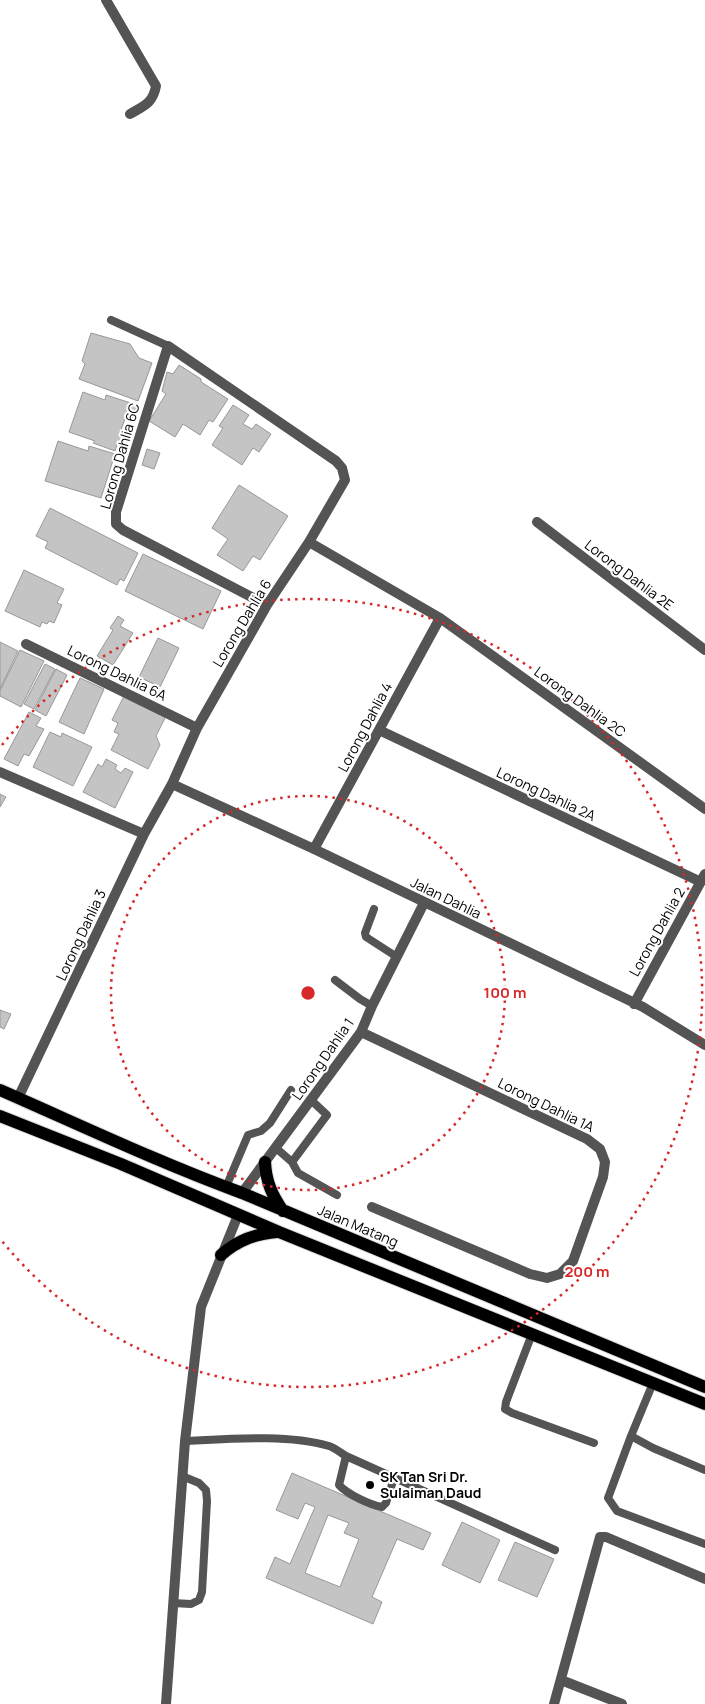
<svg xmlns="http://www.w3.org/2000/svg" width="705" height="1704" font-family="Manrope,sans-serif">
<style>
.building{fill:#c4c4c4;stroke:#989898;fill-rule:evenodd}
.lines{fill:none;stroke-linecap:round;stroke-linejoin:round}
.primary-casing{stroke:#dbdbdb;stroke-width:14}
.lane{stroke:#545454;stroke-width:8}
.street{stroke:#545454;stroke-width:10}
.primary{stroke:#000;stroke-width:12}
.ring{fill:none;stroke:#d62828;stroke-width:2.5;stroke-dasharray:2.5 5}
.poi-dot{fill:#000;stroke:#fff;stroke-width:2}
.labels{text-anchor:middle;stroke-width:4;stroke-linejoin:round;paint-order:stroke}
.street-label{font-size:14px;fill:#000;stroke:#fff}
.poi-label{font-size:14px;font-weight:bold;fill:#000;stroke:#fff;text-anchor:start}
.centre{fill:#d62828;stroke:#fff;stroke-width:2.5}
.ring-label{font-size:15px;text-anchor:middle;font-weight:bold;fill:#d62828;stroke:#fff;stroke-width:4;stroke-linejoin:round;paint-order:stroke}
</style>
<rect width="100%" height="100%" fill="#fff"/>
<path class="building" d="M91,333L130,344L139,358L152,363L138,401L79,379L85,364L82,361Z
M179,365L201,379V382L228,399L213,422L209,420L200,435L183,424L175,437L149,421L166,394L162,391L167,372L173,374Z
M83,392L105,400L106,395L137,405L131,422L125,419L119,435L123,436L120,445L117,444L115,451L93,443L95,441L69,432Z
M233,405L249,415L243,424L252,429L256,424L271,434L259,452L253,448L242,465L212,445L223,428L219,426Z
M58,441L88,451L89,446L115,454L101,498L45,481Z
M147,449L160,453L154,469L142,465Z
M239,485L288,516L260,560L253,556L243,571L217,555L228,539L212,528Z
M50,508L138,553L124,581L120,579L117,585L45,548L48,542L36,536Z
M143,554L221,591L203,629L125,591Z
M24,570L64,589L57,603L62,605L54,623L49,621L47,624L42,622L40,627L5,611Z
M118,616L124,620L120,626L133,633L113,665L97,656L113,630L110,628Z
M158,638L179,648L160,687L139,677Z
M0,642L18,651L0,689Z
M20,650L44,661L21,707L0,696V691Z
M45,664L55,669L34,709L24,704Z
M56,669L67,675L46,716L35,710Z
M80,678L104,689L84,734L59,722Z
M124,696L166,716L156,736L160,745L148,769L111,750L119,734L114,732L118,723L112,720Z
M29,712L41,718L36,726L44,729L29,756L24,754L18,766L4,759Z
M50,732L61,737L62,733L92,747L73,786L33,767Z
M106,759L117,765L115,769L121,773L125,768L133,772L115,808L83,792L98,764L102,767Z
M0,794L6,797L0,807Z
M0,1010L11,1014L4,1029L0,1027Z
M292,1473L431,1533L423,1550L397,1539L372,1597L382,1602L373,1624L266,1578L275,1557L290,1564L315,1507L305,1503L298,1519L276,1510ZM328,1515L349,1523L344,1533L359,1539L340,1587L305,1573Z
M462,1522L500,1540L480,1583L442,1565Z
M515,1542L554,1559L537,1597L498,1580Z"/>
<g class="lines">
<defs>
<path id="primary" d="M0,1090C80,1125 160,1163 242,1193L705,1387
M0,1116L121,1164L279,1232L705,1404
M265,1162C266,1182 272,1195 283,1211
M221,1255C238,1240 255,1234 277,1232"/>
</defs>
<use href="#primary" class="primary-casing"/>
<path class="lane" d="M111,320L168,346
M374,909L365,933L366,937L397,957
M335,980L360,999L372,1006
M276,1148L292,1162L298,1173L337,1195
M292,1162L327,1115L311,1100
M226,1187L248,1135L261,1131L270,1123L291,1090
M532,1334L506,1402L505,1409L512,1413L594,1443
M653,1383L631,1436L653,1448L705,1470
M631,1436L608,1498L617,1511L705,1544
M185,1441C228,1439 288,1434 329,1446C335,1448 341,1453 346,1456L555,1550
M346,1456L339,1485C347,1494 370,1505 382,1507L386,1503L394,1478
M173,1603L191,1604L199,1600L202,1592L207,1501L206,1490L199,1483L182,1476"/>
<path class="street" d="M106,0L156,86C153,103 144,106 130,114
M537,522L705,650
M309,542L440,618L705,809
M26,644L197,728
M379,730L701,882
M0,772L144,834
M172,784L314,849L643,1007L705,1045
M314,849L440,618
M634,1004L705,874
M361,1032L587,1139L600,1149L605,1162L603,1177L573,1261L560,1274L547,1278L530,1274L372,1207
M18,1098L144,834L172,784L197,728L267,605L309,542L345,480L342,468L336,461L168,346L116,512V524L123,530L267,605
M242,1193L361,1032L372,1006L424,903
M561,1680L622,1704
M166,1704L185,1441L201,1307L238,1215
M554,1704L600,1537H606L705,1579"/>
<use href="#primary" class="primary"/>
</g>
<g class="ring">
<circle cx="308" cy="993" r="197"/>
<path d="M2 745A394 394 0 1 1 2 1241"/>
</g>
<circle class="poi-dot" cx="370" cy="1485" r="5"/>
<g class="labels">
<g class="street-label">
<text transform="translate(120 456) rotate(-74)" y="5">Lorong Dahlia 6C</text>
<text transform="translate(629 575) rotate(37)" y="5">Lorong Dahlia 2E</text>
<text transform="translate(242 623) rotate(-59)" y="5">Lorong Dahlia 6</text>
<text transform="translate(117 673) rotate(26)" y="5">Lorong Dahlia 6A</text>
<text transform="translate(580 702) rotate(36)" y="5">Lorong Dahlia 2C</text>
<text transform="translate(365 727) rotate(-62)" y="5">Lorong Dahlia 4</text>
<text transform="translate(546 794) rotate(25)" y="5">Lorong Dahlia 2A</text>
<text transform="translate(446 898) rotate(26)" y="5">Jalan Dahlia</text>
<text transform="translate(657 932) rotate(-61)" y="5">Lorong Dahlia 2</text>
<text transform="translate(81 935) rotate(-65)" y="5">Lorong Dahlia 3</text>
<text transform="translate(323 1059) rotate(-55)" y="5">Lorong Dahlia 1</text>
<text transform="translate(546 1105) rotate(26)" y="5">Lorong Dahlia 1A</text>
<text transform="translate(358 1226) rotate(23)" y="5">Jalan Matang</text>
</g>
<g class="poi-label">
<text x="380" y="1482">SK Tan Sri Dr.<tspan x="380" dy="16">Sulaiman Daud</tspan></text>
</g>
</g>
<circle cx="308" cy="993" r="8" class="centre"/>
<g class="ring-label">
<text x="505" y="998">100 m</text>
<text x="587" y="1277">200 m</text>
</g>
</svg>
